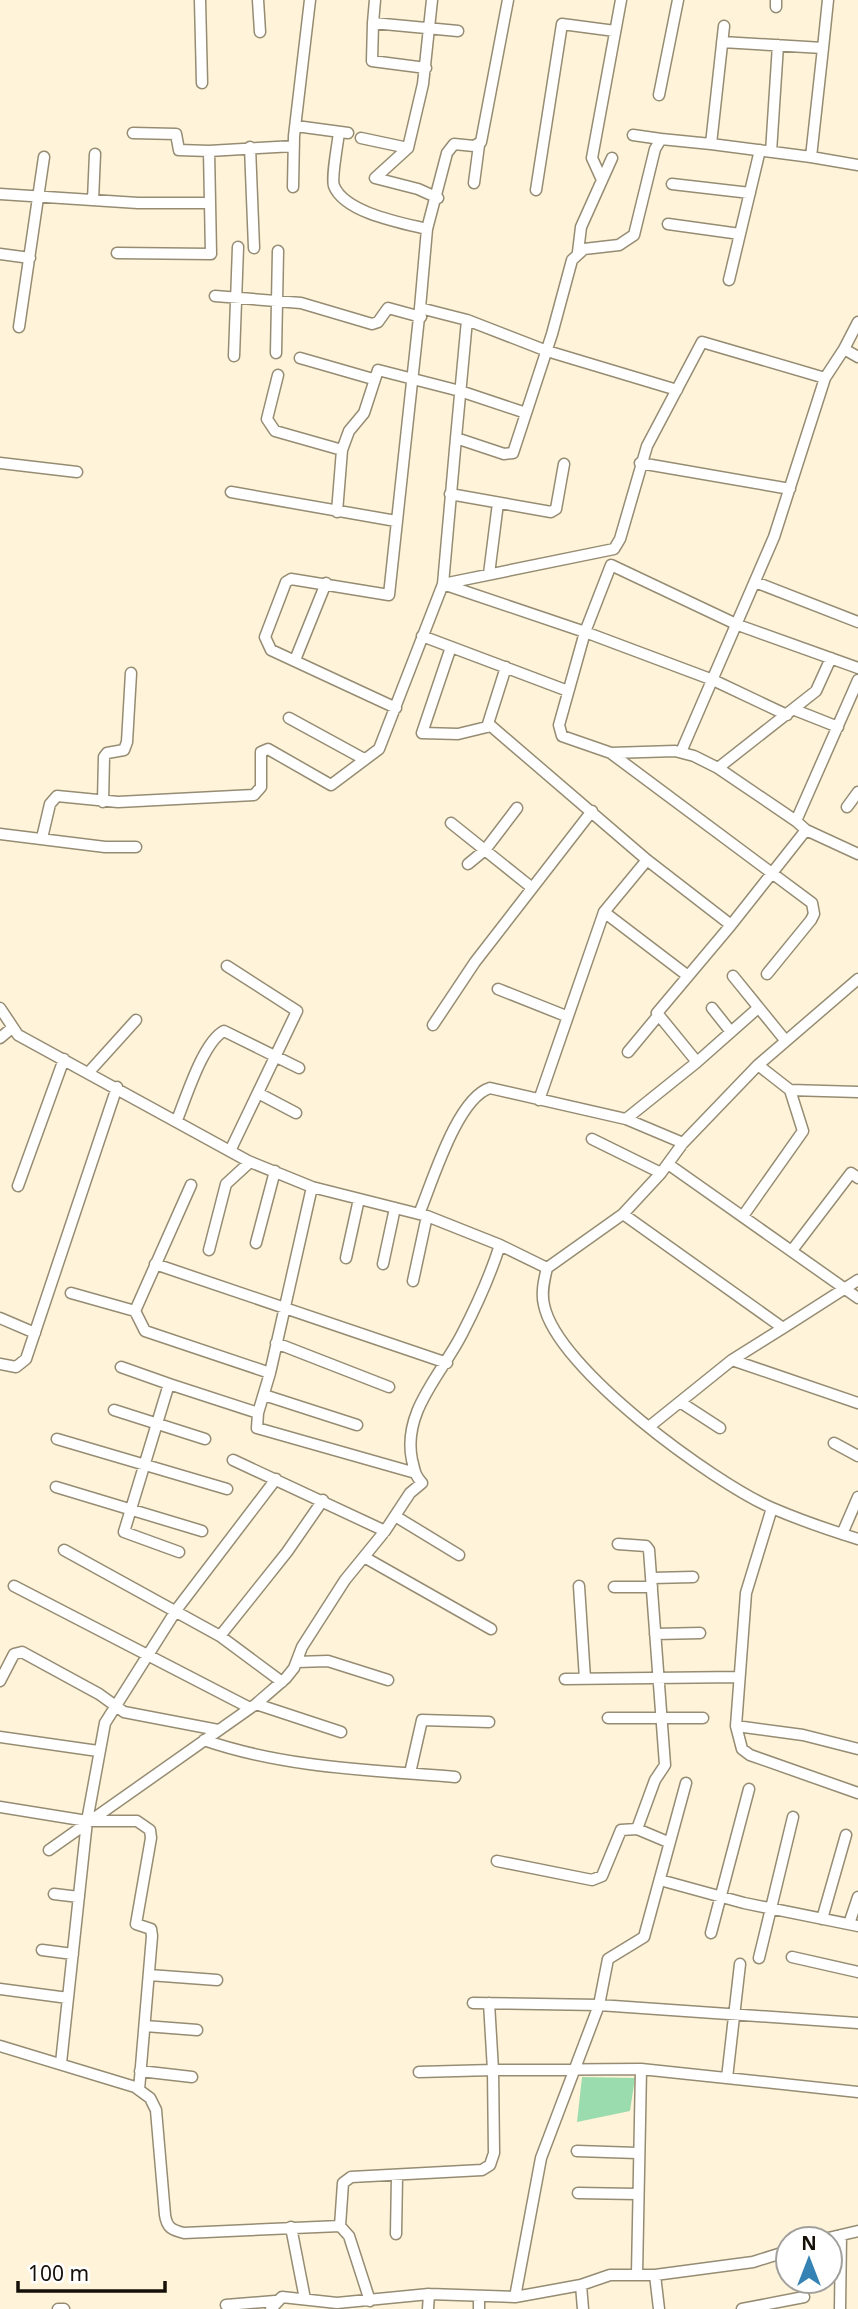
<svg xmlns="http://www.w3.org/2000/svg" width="858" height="2309" font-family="'Noto Sans',sans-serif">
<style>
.green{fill:#9bdcae}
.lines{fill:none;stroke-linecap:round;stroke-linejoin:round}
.minor-casing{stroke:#968c73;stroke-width:13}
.minor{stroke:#fff;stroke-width:10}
</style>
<rect width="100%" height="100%" fill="#fff4d9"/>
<path class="green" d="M582,2077L635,2078L630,2111L577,2122Z"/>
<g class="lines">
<defs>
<path id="minor" d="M200,0L202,83
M258,0L260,32
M375,0L373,23L458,31
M432,0L423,84L408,148L375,178L418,189L438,198
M776,7V0
M373,23L372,61L426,68
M724,26L711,144L811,157
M722,42L823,48L828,0
M823,48L811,157L858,165
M659,95L678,0
M296,126L348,133
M339,132C338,143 331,178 334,186C345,213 402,223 427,229
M133,133L176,134L179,150L209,151
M633,135L661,139
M361,138L408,148
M250,147L254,248
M771,152L778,45
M602,180L592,158L621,0
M474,183L479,145
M672,184L750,193
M293,187L294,136L310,0
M536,190L562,24L615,31
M0,194L138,203H210
M93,200L95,154
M668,224L740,234
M578,252L581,227L612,158
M117,253L211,254L209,151L294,146
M0,254L30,258
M729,280L760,150
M215,296L301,303L372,324L378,322L388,308L421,317
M420,308L427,229L447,153L454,144L474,146L481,142L508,0
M858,322L844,349L858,357
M19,327L44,157
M276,353L278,251
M234,356L238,247
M300,358L373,379
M278,375L267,419L275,431L342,450
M456,438L467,320
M0,463L77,472
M640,463L790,489
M231,492L396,521
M450,494L551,512L556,509L564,464
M337,512L342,450L349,431L364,413L378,370L460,391L526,413
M489,574L498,503
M755,582L858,622
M422,636L568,691
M451,647L422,733L458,734L491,726L647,860L731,925
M295,660L326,583
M858,680L796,821L806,830L858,854
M396,708L271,650L265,637L286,582L291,579L389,595L420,308L467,320L547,351L677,390
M795,710L838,727
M787,715L713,680L585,632L611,565L738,625L858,668
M289,718L364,759
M487,727L506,667
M681,752L774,537L825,378L844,349
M612,754L812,903L814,914L811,920L767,974
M718,768L816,691L831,658
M103,802L104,757L107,753L124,750L127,742L131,673
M847,807L858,792
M796,821L718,768L694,756L675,751L611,753L562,736L559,725L585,632L443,584L614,549L620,539L647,446L702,342L825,378
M451,823L531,887
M0,834L105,847H136
M42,838L50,804L57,796L118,802L254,795L261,787V752L268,749L331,785L379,749L443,584L456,438L504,454L513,453L552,334L572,260L584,249L619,245L634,235L655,149L661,139L711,144
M468,864L485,850L517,808
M604,912L688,976
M227,966L297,1011L230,1151
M733,976L785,1040
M498,989L566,1016
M0,1008L18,1035L248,1161L312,1187L427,1216L500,1245L547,1268C544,1280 541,1293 544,1305C557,1369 713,1482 772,1508C800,1520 829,1530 858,1539
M712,1008L731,1032
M758,1008L697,1062L657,1013L731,925L806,830
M433,1025L475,962L592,811
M0,1038L12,1028
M628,1052L657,1017
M89,1072L136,1020
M790,1090L858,1092
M258,1093L296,1113
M539,1100L604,912L647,860
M626,1119L697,1062
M177,1120C186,1098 203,1042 224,1031L299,1068
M592,1139L661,1173
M668,1164L858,1298
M18,1186L64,1059
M419,1214C432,1183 457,1098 490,1088L626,1119L683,1143
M623,1214L783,1328L858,1280
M743,1216L803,1131L790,1090L758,1065
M256,1243L275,1171
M793,1249L851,1173L858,1178
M209,1250L226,1184L250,1162
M346,1258L359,1199
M155,1264L447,1363
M383,1264L395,1208
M547,1268L623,1214L661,1173L683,1143L758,1065L858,979
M413,1281L427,1216
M71,1293L135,1311L191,1185
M135,1311L145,1331L270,1373
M0,1318L35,1333
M276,1343L389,1387
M732,1360L858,1403
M0,1364L16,1367L26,1359L117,1087
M121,1367L169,1384
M264,1395L357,1425
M680,1402L720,1428
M114,1410L205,1439
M258,1413L270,1373L312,1187
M650,1426L732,1360L783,1328
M57,1439L227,1489
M834,1443L858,1456
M233,1460L385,1531
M56,1487L202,1531
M772,1508L746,1593L736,1726L742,1749L750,1755L858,1793
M395,1516L459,1555
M842,1534L858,1497
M618,1544L646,1546L649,1550L665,1765L655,1780L637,1829
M64,1550L220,1636L282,1682
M179,1552L124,1532L169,1384L258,1413L257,1428L412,1472
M364,1557L491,1629
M652,1578L693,1577
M14,1586L250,1708
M579,1586L585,1679
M614,1587H652
M655,1634L700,1633
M220,1636L287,1552L323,1500
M297,1662L328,1661L388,1680
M565,1679L739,1677
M0,1681L14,1654L22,1652L99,1694L124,1712L218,1730
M256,1704L341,1732
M608,1718H703
M736,1726L803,1735L858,1749
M0,1737L98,1751
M204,1740C285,1768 371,1770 455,1777
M410,1773L422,1720L489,1722
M0,1807L87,1821H137L150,1830L151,1838L136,1924L151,1929L152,1936L139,2090
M49,1850L256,1704L286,1678L294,1668L302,1647L345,1580L385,1531L410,1493L422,1483C414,1474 415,1471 412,1460C402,1412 441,1375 462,1334C477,1305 490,1276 500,1245
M497,1861L592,1880L602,1876L621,1830L637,1829L668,1842
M660,1880L744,1903L858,1926
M54,1894L79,1897
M822,1919L846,1835
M849,1924L858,1897
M711,1933L749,1789
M42,1950L73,1954
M792,1957L858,1972
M759,1958L793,1817
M149,1975L217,1980
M0,1989L68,1998
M473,2003L599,2005L608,1959L644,1937L686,1783
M145,2026L197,2030
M0,2046L135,2087L150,2098L156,2110L165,2215C167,2228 172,2230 184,2233L340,2226L349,2236L370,2301
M61,2063L87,1821L105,1723L177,1609L276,1479
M140,2071L192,2077
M419,2072L493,2070L489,2003
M727,2078L740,1964
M577,2151L637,2153
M578,2193L637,2194
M340,2226L343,2183L351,2177L482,2170L490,2165L494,2153L493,2070L641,2069
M291,2227L305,2299
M396,2234L397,2176
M824,2239L858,2231
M637,2274L641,2069L858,2092
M655,2275L659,2309
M581,2285L583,2309
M479,2297V2309
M515,2297L541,2158L599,2005L858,2023
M226,2305L275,2301
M58,2309H64
M271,2309L282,2297L337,2303L429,2294L515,2297L581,2285L610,2275H655L753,2262L788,2251
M428,2309L429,2294
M742,2309L804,2297
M840,2309L841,2235"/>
</defs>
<use href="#minor" class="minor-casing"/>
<use href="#minor" class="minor"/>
</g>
<g transform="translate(809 2260)"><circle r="33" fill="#ffffff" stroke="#a1a09c" stroke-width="2"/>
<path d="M0-5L12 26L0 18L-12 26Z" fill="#3583b5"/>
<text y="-10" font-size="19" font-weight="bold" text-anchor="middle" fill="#151108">N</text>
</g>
<path d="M18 2281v10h147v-10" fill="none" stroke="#151108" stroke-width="3.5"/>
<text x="28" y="2281" font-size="21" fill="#151108" stroke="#ffffff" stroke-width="5" paint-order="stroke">100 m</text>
</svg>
